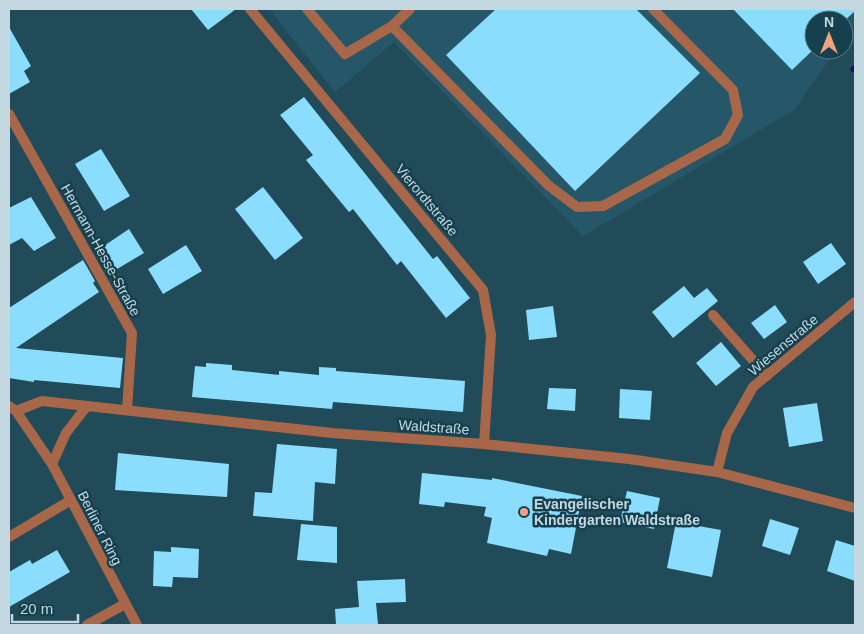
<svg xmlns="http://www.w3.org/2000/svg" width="864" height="634" font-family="Arial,sans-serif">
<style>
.built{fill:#265769}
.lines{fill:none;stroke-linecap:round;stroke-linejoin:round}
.stream{stroke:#28056d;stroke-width:7}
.building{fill:#8addfd}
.service{stroke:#a96749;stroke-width:10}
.minor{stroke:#a96749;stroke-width:10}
.poi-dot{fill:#f1a17d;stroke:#17404f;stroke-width:2}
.labels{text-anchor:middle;stroke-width:5;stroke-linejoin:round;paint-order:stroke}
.street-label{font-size:14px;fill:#c3d8e1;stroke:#17404f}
.poi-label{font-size:14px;font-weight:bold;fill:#c3d8e1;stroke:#17404f;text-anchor:start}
</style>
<rect width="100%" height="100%" fill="#224b5a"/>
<path class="built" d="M269,9H855V23L844,39V20H814V50H836L794,110L583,236L394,42L335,92Z"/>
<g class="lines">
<path class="stream" d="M854,69H855"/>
</g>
<path class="building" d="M191,9H236L208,30Z
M496,9H636L700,73L575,191L446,55Z
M733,9H855V11L844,21L814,20V49L792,70Z
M9,27L31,66L24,71L30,82L9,94Z
M304,97L433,259L437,256L470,298L446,318L401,261L397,265L353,209L349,212L306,160L313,155L280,115Z
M101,149L130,196L104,211L75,164Z
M263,187L303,238L275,260L235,209Z
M31,197L56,238L34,251L22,238L9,245V208Z
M129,229L144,253L107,275L95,252Z
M831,243L846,264L818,284L803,262Z
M186,245L202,271L163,294L148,269Z
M83,260L95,281L93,283L99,292L16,348L123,358L120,388L34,380V382L9,378V308Z
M684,286L694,298L707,288L718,301L673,338L652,312Z
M775,305L787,322L764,339L751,323Z
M553,306L557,337L529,340L526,310Z
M721,342L741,366L716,386L696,363Z
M206,363L232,365V370L279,375V371L319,375V367L336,368V371L465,381L463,412L333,402L332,409L192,397L195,366L206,367Z
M549,388L576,389L575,411L547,409Z
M620,389L652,391L650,420L619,418Z
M817,403L823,441L789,447L783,408Z
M277,444L337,449L335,484L315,482L313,521L253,516L255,492L272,493Z
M118,453L229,464L227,497L115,490Z
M422,473L492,480V478L582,496L571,554L549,549L547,556L487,543L492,518L484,516L486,507L445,502L444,507L419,504Z
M627,491L660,498L654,529L620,522Z
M770,519L799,528L790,555L762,546Z
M676,522L721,530L712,577L667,568Z
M301,524L337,527V563L297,560Z
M836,540L855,546V581L827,571Z
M171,547L199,549L198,578L173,577L172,587L153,586L154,551L171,552Z
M57,550L70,572L9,607V572L30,560L32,564Z
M405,579L406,602L376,603L378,624L336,625L335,609L359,607L357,581Z"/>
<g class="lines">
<path class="service" d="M307,9L345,54L392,26L548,185L577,207L603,206L725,139L738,115L733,90L653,9
M392,26L410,9
M713,315L767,376
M87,625L125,604"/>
<path class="minor" d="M250,9L483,290L491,335L484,444
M9,114L132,333L127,410
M9,406L16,411L52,464L137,625
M16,411L42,401L332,433L484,444L629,459L717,472L855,508
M52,464L66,433L87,406
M717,472L727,433L753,387L855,302
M9,537L71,500"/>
</g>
<circle class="poi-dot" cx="524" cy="512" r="5"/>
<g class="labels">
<g class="street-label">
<text transform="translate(427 200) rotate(50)" y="5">Vierordtstraße</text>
<text transform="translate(101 250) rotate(61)" y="5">Hermann-Hesse-Straße</text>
<text transform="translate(783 345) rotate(-40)" y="5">Wiesenstraße</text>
<text transform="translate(434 427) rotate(4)" y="5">Waldstraße</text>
<text transform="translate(100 528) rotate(63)" y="5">Berliner Ring</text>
</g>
<g class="poi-label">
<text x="534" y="509">Evangelischer<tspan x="534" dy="16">Kindergarten Waldstraße</tspan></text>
</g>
</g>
<rect width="864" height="634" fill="none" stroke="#c3d8e1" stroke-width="20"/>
<g transform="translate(829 35)"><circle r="24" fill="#17404f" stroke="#5c7d89"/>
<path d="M0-4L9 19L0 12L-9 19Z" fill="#f1a17d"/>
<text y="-8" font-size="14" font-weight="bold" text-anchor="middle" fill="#c3d8e1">N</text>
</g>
<path d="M12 614v8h66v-8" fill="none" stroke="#c3d8e1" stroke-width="2.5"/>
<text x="20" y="614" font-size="15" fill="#c3d8e1" stroke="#17404f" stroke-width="4" paint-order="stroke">20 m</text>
</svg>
